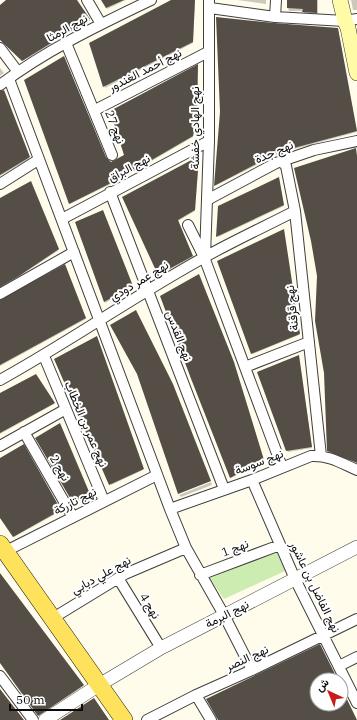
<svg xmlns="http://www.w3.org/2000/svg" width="357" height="720" font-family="'IBM Plex Serif',Vazirmatn,serif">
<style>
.green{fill:#ccecb1}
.shadow{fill:#0003}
.building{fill:#554e47}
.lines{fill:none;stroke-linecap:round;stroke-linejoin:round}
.minor-casing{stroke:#3f3f3f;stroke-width:12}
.tertiary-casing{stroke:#3f3f3f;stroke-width:14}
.secondary-casing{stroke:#2e2e2e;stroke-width:16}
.primary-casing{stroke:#1d1d1d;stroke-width:18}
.minor{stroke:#fff;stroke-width:10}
.tertiary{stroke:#fff;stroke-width:13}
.secondary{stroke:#fffba6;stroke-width:15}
.primary{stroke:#ffe25b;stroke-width:17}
.labels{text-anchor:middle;stroke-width:4;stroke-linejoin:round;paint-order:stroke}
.street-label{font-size:12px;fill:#0c0c0c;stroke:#fff}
</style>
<rect width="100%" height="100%" fill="#fffceb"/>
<path class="green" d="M276,551L285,571L224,599L208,576Z"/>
<path class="shadow" d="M8,0H76L90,21L23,61L0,39V6Z
M102,0H126L107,9Z
M173,0H195L193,43L105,88L90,43Z
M237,0H266V4Z
M288,0H318V15L305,14L303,11H289L288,8Z
M351,0H357V10H353Z
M338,30L357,132L280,153L215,186Z
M198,66L197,115L193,137L119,180L70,204L25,81L111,163L125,155Z
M0,68L4,73L0,76Z
M4,94L29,159L0,176V97Z
M199,157L195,211L178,221L193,257L160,275L123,198Z
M279,179L284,206L218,237L219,206Z
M30,182L59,250L20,276L0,288V199Z
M102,211L133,287L105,303L76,223Z
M284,231L299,335L253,354L219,261Z
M65,266L86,319L0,366V301Z
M97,337L143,470L111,485L56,359Z
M299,357L312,448L288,452L258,372Z
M234,364L264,461L231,478L190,376Z
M35,375L54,404L0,434V394Z
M59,425L89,495L74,504L36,438Z
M23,446L61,511L14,537L0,516V460Z
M211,482L212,485L181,497L179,495Z
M0,574L84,686L39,716L0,661Z"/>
<path class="building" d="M6,0H77L90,19L22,61L0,40V5Z
M101,0H124L106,8Z
M171,0H195L193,42L103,87L89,43Z
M287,0H317V13L302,12L303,9L287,8Z
M216,17L274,23L338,28L357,131L279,152L214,186L220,112Z
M64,56L106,157L111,162L124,155L110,111L198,64L197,114L193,136L119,179L69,204L24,80Z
M4,90L30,157L0,175V91Z
M356,148L357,156V463L327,451L324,373L315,321L317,276L311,241L294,168Z
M199,156L195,210L178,220L193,256L158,275L122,197Z
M279,177L284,205L216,237L218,206Z
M31,181L59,249L19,276L0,287V198Z
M103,210L133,286L104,302L75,222Z
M284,229L300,334L251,354L217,261Z
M65,264L86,318L0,365V300Z
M199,274L234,362L264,460L230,478L190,376L160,296Z
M136,310L173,384L211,481L178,494L137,374L110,325Z
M97,336L144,469L109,485L54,359Z
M299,355L312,447L286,451L257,372Z
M36,374L55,403L0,433V393Z
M60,423L90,494L73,503L35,438Z
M24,444L61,510L13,537L0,518V458Z
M0,573L84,685L38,716L0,663Z
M320,644L338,680H317V704H341V687L357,720H218L206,699Z
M0,689L24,720H0Z
M94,698L109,720H60Z"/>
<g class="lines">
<defs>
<path id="minor" d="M87,0L101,24
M210,8L275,17L345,21L357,19
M275,17L276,0
M66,43L112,155
M0,48L18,72
M9,79L170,509L186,548L224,615L252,670
M0,85C46,50 99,25 151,0
M95,110L208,52
M281,161L286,166L295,211L321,456
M0,184L38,160
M110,192L224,489
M207,200L276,163L314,150L357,141
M62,219L209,141
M188,225L204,257L282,467
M205,257L209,141V0
M0,294L74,252
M44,356L104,501
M245,367L309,342
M0,380C69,342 134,296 203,258C233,241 264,227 295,211
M24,432L73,517
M0,446L66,409
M252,480L295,579L357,703
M170,509L252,480L311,456C329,455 341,463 357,470
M2,553L157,475
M200,575L280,545
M118,578L161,648
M53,618L125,574L186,548
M339,666L357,657
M0,676L33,720
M196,695L211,720
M147,720L196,695L252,670L357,619"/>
<path id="tertiary" d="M45,720L99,685L161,648L357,547"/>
<path id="secondary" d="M340,0L345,21L348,28L357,73"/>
<path id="primary" d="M0,544L124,720"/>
</defs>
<use href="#minor" class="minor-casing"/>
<use href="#tertiary" class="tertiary-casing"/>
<use href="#secondary" class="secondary-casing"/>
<use href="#primary" class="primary-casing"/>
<use href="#minor" class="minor"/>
<use href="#tertiary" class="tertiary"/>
<use href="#secondary" class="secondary"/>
<use href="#primary" class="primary"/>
</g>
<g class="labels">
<g class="street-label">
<text transform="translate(67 28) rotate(-29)" y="4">نهج الرمثا</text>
<text transform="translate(145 70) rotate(-27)" y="4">نهج أحمد الغندور</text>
<text transform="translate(115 127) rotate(69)" y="4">نهج 27</text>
<text transform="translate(195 128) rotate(-90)" y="4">نهج الهادي خفشة</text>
<text transform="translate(274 152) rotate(-23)" y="4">نهج جدة</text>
<text transform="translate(129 168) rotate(-28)" y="4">نهج البراق</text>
<text transform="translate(139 281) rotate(-31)" y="4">نهج عمر دودي</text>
<text transform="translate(292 308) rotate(-96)" y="4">نهج قرقنة</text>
<text transform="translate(179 336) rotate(69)" y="4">نهج القدس</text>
<text transform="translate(86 424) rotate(67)" y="4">نهج عمر بن الخطاب</text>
<text transform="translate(259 462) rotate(-21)" y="4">نهج سوسة</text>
<text transform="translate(60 468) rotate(60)" y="4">نهج 2</text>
<text transform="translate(75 501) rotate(-27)" y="4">نهج تازركة</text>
<text transform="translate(235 548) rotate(-21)" y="4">نهج 1</text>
<text transform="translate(101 575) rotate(-29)" y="4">نهج علي دبابي</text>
<text transform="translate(315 587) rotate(64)" y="4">نهج الفاضل بن عاشور</text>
<text transform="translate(150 606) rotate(58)" y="4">نهج 4</text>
<text transform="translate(227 614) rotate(-27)" y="4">نهج البرمة</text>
<text transform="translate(247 658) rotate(-25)" y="4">نهج النصر</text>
</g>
</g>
<g transform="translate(329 692) rotate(316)"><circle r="19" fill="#ffffff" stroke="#9e9e9e"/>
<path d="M0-3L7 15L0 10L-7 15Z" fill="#c71c19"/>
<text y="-6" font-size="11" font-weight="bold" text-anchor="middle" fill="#0c0c0c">ش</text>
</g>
<path d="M10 704v6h72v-6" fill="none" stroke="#0c0c0c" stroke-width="2"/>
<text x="16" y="704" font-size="12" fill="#0c0c0c" stroke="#ffffff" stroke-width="3" paint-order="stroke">50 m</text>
</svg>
